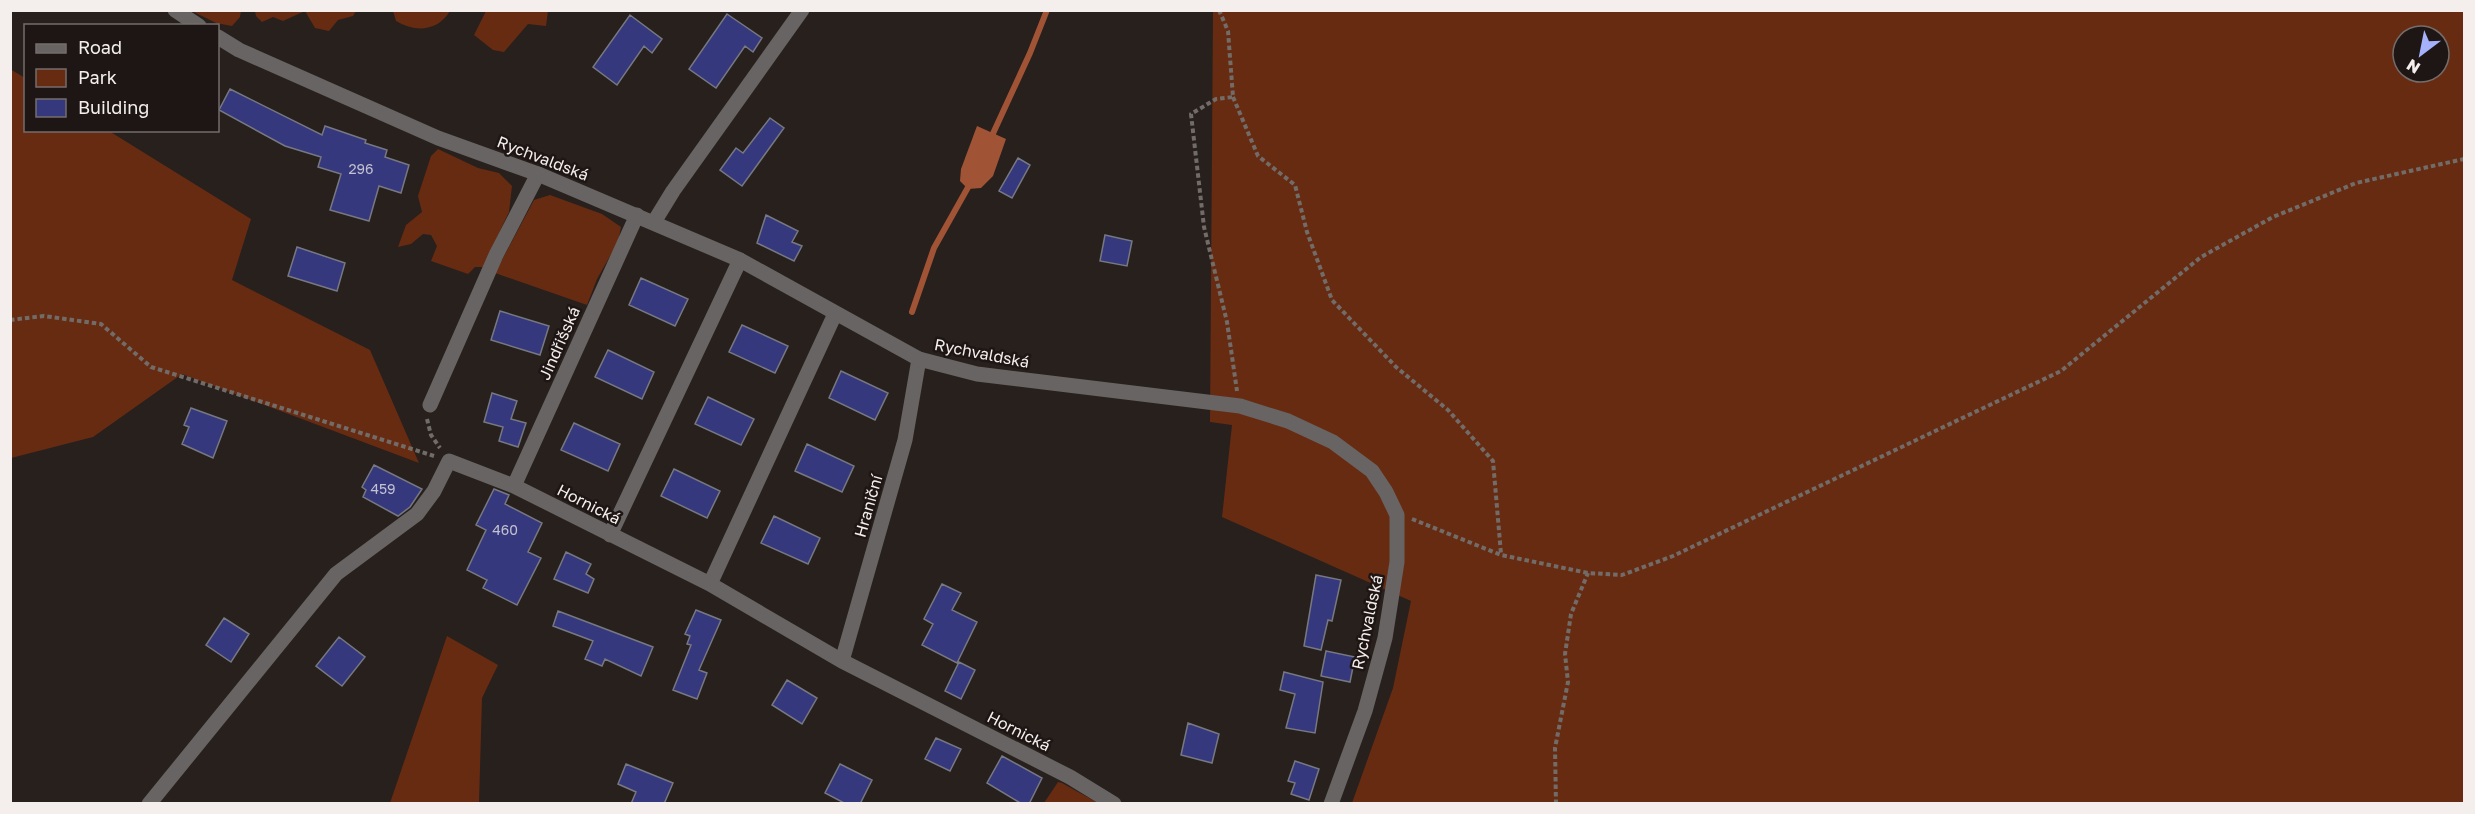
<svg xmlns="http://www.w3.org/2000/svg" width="2475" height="814" font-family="'Golos Text',sans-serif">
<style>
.green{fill:#672b12;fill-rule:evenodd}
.water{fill:#a15335}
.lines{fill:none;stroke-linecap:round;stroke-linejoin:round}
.stream{stroke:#a15335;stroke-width:6}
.building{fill:#35387c;stroke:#777881;stroke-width:1.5}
.path{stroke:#726c69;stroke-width:4;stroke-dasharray:4.5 3;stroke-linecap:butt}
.minor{stroke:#686463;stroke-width:15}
.tertiary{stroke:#686463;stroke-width:15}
.labels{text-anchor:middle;stroke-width:5;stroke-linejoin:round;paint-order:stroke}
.number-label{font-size:14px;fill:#c4c1d1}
.street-label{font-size:16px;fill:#f4efed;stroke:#1e1614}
</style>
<rect width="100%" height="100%" fill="#27201d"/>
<path class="green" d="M192,11H241L240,17L232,26L216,23Z
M255,11V10L356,11L353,16L338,20L329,31L315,28L305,11L283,21L273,17L262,22L256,16Z
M393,11V10L450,11C438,31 416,33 396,21Z
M486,11H548L546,26L528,24L504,52L493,50L474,35Z
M1213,11H2464V803H1352L1393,688L1411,601L1222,517L1232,425L1210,422ZM2403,36H2439V72H2403Z
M10,69L25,78L26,130L109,131L251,219L232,280L370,350L419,463L182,374L93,437L11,458Z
M438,149L478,168L499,173L512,186L509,212L483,267H475L468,274L431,261L437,246L431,235L423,234L411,244L398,247L406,225L422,212L418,196L431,156Z
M550,195L602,214L621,227L618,242L597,279L587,305L495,273L534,200Z
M447,636L498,665L482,698L479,803H390Z
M1058,782L1062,783L1098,803H1044Z"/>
<path class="water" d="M977,126L1006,139L993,176L981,188L968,189L960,181L961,169Z"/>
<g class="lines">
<path class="stream" d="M990,140L1030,53L1047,10
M912,312L934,248L971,182"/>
</g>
<path class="building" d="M727,14L762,38L753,52L745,46L716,88L689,69Z
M630,15L662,39L652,53L644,46L617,85L593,67Z
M230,89L322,135L325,126L366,140L365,143L387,150L385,157L409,165L401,193L379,186L369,221L330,210L341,174L318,167L321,157L285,146L219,110Z
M770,118L784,128L742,186L720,170L736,148L743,153Z
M1018,158L1030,165L1012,198L999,191Z
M766,215L798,231L792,242L802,246L794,261L757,243Z
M1105,235L1132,241L1127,266L1100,261Z
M297,247L345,263L337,291L288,276Z
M641,278L688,299L675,326L629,305Z
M500,311L549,326L540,355L491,340Z
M742,325L788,346L775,373L729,352Z
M608,350L654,372L642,399L595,377Z
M841,371L888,393L875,420L829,398Z
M492,393L517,401L511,419L526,423L518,447L499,441L503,427L484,422Z
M708,397L754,419L741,445L695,424Z
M191,408L227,421L213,458L182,444L189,427L184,425Z
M574,423L620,444L608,471L561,450Z
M807,444L854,466L842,492L795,471Z
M374,465L422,489L410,507L398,516L363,497L366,490L362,487Z
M674,469L720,491L707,518L661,496Z
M494,489L509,495L505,504L542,523L528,552L541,558L517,605L483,588L487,580L467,570L486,530L476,525Z
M774,516L820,538L808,564L761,543Z
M566,552L591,564L586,574L594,579L588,593L554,579Z
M1316,575L1341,580L1332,621L1328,620L1321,650L1304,646Z
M942,584L961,593L952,610L977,622L957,663L922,645L933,624L924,619Z
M696,610L721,620L699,670L707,673L697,699L673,690L691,645L687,644L690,636L685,634Z
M558,611L653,647L641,676L605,659L602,666L585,659L593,641L553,626Z
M224,618L249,634L231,662L206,645Z
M339,637L365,657L342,686L316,666Z
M1326,651L1355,657L1350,682L1321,676Z
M959,662L975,670L961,699L945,691Z
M1284,672L1323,682L1315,733L1286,728L1295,694L1280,690Z
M787,680L817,698L802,724L772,705Z
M1188,723L1219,734L1212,763L1181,755Z
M936,738L961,749L950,771L925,759Z
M1002,756L1042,778L1029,804H1022L987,783Z
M1295,761L1319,769L1309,800L1291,794L1295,783L1288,781Z
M626,764L673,783L664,804H631L636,792L618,784Z
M840,764L872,780L860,804H846L825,793Z"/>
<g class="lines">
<path class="path" d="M1219,10L1228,31L1233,97L1216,99L1191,114L1204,227L1227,322L1237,391
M1233,97L1258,156L1295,185L1307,232L1332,300L1396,367L1448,410L1493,461L1501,554
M10,320L44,316L101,324L151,367L434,456
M427,419L431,435L440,448
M1412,519L1501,555L1588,573L1622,575L1673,556L2061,371L2201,257L2273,217L2356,183L2464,159
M1556,804L1555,748L1568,682L1565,654L1571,614L1588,573"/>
<path class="minor" d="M654,222L673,191L802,10
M430,405L496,255L538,174
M514,486L637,215
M610,535L740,260
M710,584L835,314
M842,661L905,440L919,359
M149,804L336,574L417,514L434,491L449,461L514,486L710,584L842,661L1070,777L1114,804"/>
<path class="tertiary" d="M175,10L199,26
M218,37L239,50L438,138L538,174L740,260L919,359L977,374L1240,406L1288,421L1333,442L1372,471L1386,492L1397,515V562L1385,638L1365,711L1331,804"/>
</g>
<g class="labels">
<g class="number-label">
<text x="361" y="174">296</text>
<text x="383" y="494">459</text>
<text x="505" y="535">460</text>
</g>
<g class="street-label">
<text transform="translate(543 158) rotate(21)" y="6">Rychvaldská</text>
<text transform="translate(559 343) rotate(-66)" y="6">Jindřišská</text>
<text transform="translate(982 353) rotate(11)" y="6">Rychvaldská</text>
<text transform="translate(589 504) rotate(27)" y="6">Hornická</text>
<text transform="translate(868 506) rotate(-74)" y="6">Hraniční</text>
<text transform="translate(1367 622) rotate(-78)" y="6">Rychvaldská</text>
<text transform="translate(1019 731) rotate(27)" y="6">Hornická</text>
</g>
</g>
<rect width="2475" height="814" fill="none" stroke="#f4efed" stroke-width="24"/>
<rect x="24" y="24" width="195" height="108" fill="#1e1614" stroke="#746d6b" stroke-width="1.5"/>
<rect x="36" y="44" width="30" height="9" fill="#686463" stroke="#746d6b" stroke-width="1.5"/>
<text x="78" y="54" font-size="18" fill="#f4efed">Road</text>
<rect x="36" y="69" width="30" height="18" fill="#672b12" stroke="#746d6b" stroke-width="1.5"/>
<text x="78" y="84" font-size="18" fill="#f4efed">Park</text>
<rect x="36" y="99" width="30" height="18" fill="#35387c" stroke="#746d6b" stroke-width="1.5"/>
<text x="78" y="114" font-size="18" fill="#f4efed">Building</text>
<g transform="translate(2421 54) rotate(212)"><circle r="28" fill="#1e1614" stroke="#746d6b" stroke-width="1.5"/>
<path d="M0-4.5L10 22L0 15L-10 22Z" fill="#a6b1fc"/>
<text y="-9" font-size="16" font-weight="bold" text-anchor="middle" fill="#f4efed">N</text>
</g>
</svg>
